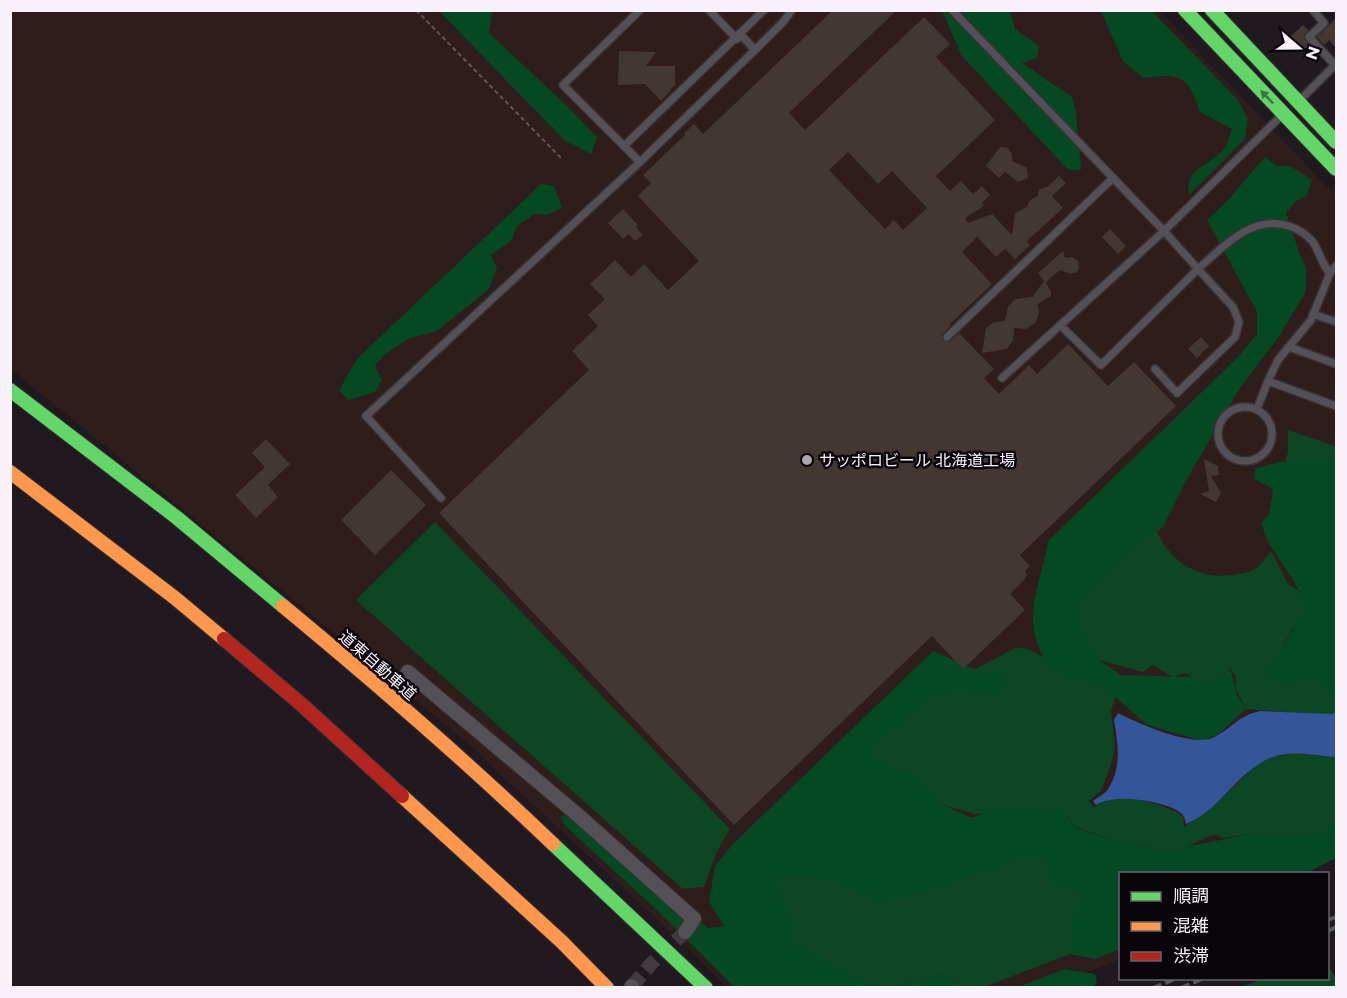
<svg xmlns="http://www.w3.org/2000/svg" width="1347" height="998" font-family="Montserrat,'Noto Sans JP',sans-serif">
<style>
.industrial{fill:#2e1d1a}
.green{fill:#0c4625}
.forest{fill:#044923}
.water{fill:#325699}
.building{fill:#423733;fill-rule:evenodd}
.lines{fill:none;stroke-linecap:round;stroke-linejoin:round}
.street-tunnel{stroke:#413a41;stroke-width:14;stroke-dasharray:14 7;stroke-linecap:butt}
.lane-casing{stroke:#393439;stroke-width:10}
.street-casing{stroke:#393439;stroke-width:16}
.fast-casing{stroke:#393439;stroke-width:16}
.slow-casing{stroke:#393439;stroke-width:16}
.jam-casing{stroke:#393439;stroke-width:16}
.path{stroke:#5c565c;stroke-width:2;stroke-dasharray:4.5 3;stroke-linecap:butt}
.lane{stroke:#555055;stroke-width:7}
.street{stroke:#555055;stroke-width:14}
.fast{stroke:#63d668;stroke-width:14}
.slow{stroke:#ff974d;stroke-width:14}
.jam{stroke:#b3261e;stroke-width:14}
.rail{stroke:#5c575c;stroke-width:4;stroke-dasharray:9 4.5;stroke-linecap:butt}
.oneway{fill:#3a783e}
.poi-dot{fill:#ada6ad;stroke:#09050a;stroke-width:2}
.labels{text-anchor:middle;stroke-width:5;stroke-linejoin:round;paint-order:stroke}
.poi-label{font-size:16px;fill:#f9f1f9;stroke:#09050a;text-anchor:start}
.street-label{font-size:16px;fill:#f9f1f9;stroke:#09050a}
</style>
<rect width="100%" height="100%" fill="#201a20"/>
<path class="industrial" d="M10,11H1159L1336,196V852L1120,874V959L1050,987H726L690,950L457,734L11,369Z"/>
<path class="green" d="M1288,430L1335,446L1336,443V467H1284L1288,452Z
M435,522L730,829L717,851L704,887L683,889L356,600Z
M1155,527C1168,560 1197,580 1232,575C1241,574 1252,572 1259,566C1263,562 1267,556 1271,551L1288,584L1306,595L1309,610L1292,629L1282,648L1307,671L1336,690V712L1332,714H1315L1246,709L1236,689V676L1230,668L1211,683L1201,686L1186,673L1173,677L1153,665L1143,672L1088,657L1069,615L1078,598Z
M1015,648C1034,647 1043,659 1059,666C1078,675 1098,681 1118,688L1111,711L1115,747L1111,765L1101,791L1089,801L1094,808C1112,788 1163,803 1183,816L1184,827L1211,808L1257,764L1270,758L1282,754L1293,753L1336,757V826L1317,834L1288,842L1251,834L1222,838L1217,835L1209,836L1187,847L1169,850L1119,842L1076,827L1062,810L975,814L940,804L877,766L869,756L887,716Z
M1004,855H1045L1086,896L1070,922V954L984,987H969L940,975L909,981L897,987L872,988L787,951L756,870Z
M1328,964L1336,979V987H1240L1264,979L1328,978Z"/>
<path class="forest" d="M439,11H492L489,33L569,108L597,137L591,154L564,140Z
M942,11H1010L1015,29L1039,46L1037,58L1022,63L1072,97L1076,112L1081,170H1068L962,56Z
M1101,11H1152L1238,100L1248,119L1245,139L1189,195C1184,167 1211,166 1225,148C1228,143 1230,135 1232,129L1200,112C1187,75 1182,73 1143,78L1123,61Z
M1265,157L1277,166H1290L1312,180L1307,195L1296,201L1286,213L1299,252L1306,268V291L1280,335L1240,388L1188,477L1163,527L1136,545L1087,592L1076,614L1095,657L1121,675L1190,677L1211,683L1230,668L1237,695L1246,709L1220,733L1203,741L1147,725L1111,693L1047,667C1043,655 1035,642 1034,630C1029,602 1044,569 1048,541L1239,356L1257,334V312L1207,220L1227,201Z
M541,184L554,186L562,208L547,215L534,214L517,226L511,241L491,255L497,268L489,289L437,331L408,339L384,355L375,366L382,380L375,392L348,400L339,390L357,359Z
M1336,461V693L1319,685L1311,677L1288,685L1269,677L1263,668L1282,648L1304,610L1296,585L1267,540L1261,523L1269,515L1273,489L1254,479L1255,469L1278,462Z
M933,651L983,673L1001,669L1009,682L995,695L958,690L928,699L875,746V759L916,774L941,804L972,818L999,807L1062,810L1076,828L1119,842L1169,850L1251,834L1283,836L1317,834L1336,822V858L1307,873L1120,874V949L1095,959L1070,954V922L1085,896L1051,883L1046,860H1016L916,896L878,901L839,883L792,875L778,881L783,904L796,919L789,941L877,987H734L658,911L564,825L561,817L567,814L708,928L724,926L709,902L715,866L733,844Z
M1064,969L1095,974L1097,982L1094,987H1012H1019Z
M940,975L969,987H897L909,981Z"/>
<path class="water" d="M1260,711L1332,714L1336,712V757C1320,756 1301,752 1285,754C1253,758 1232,790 1210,809C1203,815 1195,820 1186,824C1186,823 1184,816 1183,815C1170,800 1111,793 1096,805L1093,801C1098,797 1105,794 1108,789C1122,768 1118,743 1114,720L1118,713C1137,723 1192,747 1212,738C1231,730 1235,717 1260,711Z"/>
<path class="building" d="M833,10H897L789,113L805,130L924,17L950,44L936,57L995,120L936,176L950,191L961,181L973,194L982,186L990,195L982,203L984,206L965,218L968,223L992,214L1012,235L1015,213L1027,207L1030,200L1038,196L1039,189L1047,187L1059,176L1066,183L1052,196L1063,208L1027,241L1030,245L1015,259L1005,249L996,257L977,237L962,252L992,284L950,324L951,325L942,335L943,340L949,342L959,333L994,369L984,378L999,394L1029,365L1037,374L1068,344L1108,386L1134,362L1176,406L1020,555L1030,566L1025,571L1027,575L1025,579L1010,594L1025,610L963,669L932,636L734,825L439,513L589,370L572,351L598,326L588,315L605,299L590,284L615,260L631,277L644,264L668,290L699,261L638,196L651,183L643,175L685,135L684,133L694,124L703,134ZM848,152L878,184L892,171L927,208L903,230L894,220L885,229L829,170Z
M1336,18V48L1329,40L1324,45L1317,37Z
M1303,25L1308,30L1304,35V39L1316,52L1309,58L1290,37Z
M619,51L656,52L646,66H675V85L661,101L645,84L618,85Z
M1000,147L1008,148L1012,154V161L1027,168L1028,178L1018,182L1005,172L999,178L986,166Z
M623,209L638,225L636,227L643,235L635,241L629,234L623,239L608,223Z
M1110,229L1126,246L1118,254L1102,237Z
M1063,251L1065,258L1072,257L1078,261L1079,269L1077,272L1070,274L1060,270L1046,282L1051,292V296L1038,304L1039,313L1035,323L1026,329L1014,328L1013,340L1007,349L982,353L986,328L994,322L1005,321L1008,307L1015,299L1032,297L1044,281L1038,273Z
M1201,337L1209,346L1197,358L1188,349Z
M266,439L290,464L268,485L278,497L256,518L235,495L265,467L252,453Z
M1204,459L1218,466L1219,475L1211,476L1221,493L1216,502L1200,494L1209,491Z
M391,470L426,505L375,555L341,520Z"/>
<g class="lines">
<path class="street-tunnel" d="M632,986L651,964L685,932"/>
<defs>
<path id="lane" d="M709,10L737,39
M952,10L1164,231L1198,269C1223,247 1252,214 1289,226C1298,229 1306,234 1312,241C1320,251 1321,264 1330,273
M1313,10L1324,23L1309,37L1335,65
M741,35L755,50
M1302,98L1335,65L1336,66
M624,146L563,85L640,10
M640,162L624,146L764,10
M1313,314L1336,322
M1060,325L1101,365L1198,269L1233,307L1239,322L1235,337L1177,393L1155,369
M947,337L1113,178
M1289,347L1336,364
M1002,378L1164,231L1280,117
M1268,381L1336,406
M1218 434a27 27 0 1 1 54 0a27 27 0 1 1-54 0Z
M1257,409L1268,381L1278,360L1311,320L1330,273L1336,266
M441,498L366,416L640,162L755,50L783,22L792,10"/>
<path id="street" d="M408,672L579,816L694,919L685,932
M631,988L632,986"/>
<path id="fast" d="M1185,10L1336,169
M1212,10L1336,142
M10,390L176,517L283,606
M553,844L706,988"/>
<path id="slow" d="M10,472L175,598L224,639
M283,606C375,682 466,761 553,844
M402,796L562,942L607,988"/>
<path id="jam" d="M224,639L301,704L402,796"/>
</defs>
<use href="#lane" class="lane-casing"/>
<use href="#street" class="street-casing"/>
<use href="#fast" class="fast-casing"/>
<use href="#slow" class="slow-casing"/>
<use href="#jam" class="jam-casing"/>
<path class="path" d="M416,10L561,158"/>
<use href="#lane" class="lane"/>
<use href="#street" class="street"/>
<use href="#fast" class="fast"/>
<use href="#slow" class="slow"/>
<use href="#jam" class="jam"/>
<path class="rail" d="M1328,920L1336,917
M1328,931L1336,927
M1153,988L1177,978
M1181,988L1204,978"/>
</g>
<defs><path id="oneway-solid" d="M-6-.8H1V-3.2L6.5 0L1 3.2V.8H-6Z" transform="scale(1.5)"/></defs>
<use class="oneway" href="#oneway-solid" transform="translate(1267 97) rotate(-134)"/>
<circle class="poi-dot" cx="807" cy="460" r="6"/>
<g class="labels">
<g class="poi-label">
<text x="819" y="466">サッポロビール 北海道工場</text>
</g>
<g class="street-label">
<text transform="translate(378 665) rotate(41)" y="6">道東自動車道</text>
</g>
</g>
<rect width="1347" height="998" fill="none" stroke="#f9f1f9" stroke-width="24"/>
<rect x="1119" y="872" width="210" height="108" fill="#09050a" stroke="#69636a" stroke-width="1.5"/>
<rect x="1131" y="892" width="30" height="9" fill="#63d668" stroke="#69636a" stroke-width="1.5"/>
<text x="1173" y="902" font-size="18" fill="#f9f1f9">順調</text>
<rect x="1131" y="922" width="30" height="9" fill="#ff974d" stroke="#69636a" stroke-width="1.5"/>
<text x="1173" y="932" font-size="18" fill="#f9f1f9">混雑</text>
<rect x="1131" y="952" width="30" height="9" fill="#b3261e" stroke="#69636a" stroke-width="1.5"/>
<text x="1173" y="962" font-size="18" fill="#f9f1f9">渋滞</text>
<g transform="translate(1299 48) rotate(110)" stroke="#09050a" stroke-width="4.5" paint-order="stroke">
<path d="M0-4.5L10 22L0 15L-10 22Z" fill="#f9f1f9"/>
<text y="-9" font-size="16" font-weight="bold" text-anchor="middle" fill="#f9f1f9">N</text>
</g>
</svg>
